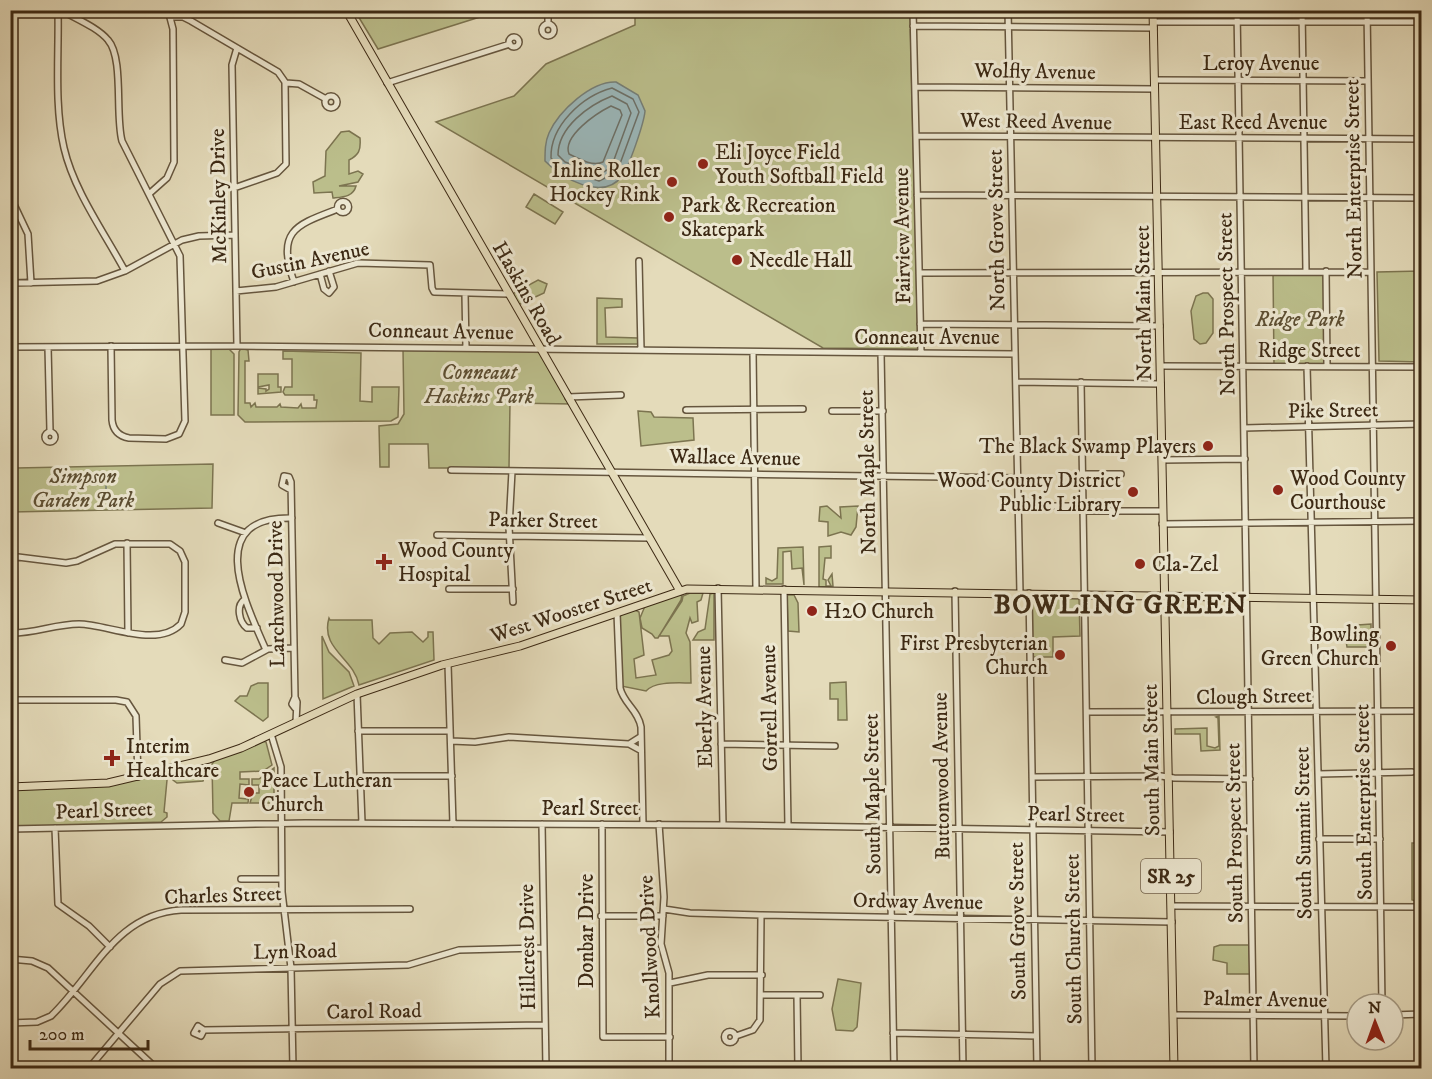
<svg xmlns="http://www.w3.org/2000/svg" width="1432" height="1079" font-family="'IM FELL DW Pica',serif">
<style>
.green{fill:#bbbe8b;stroke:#7c7450;stroke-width:1.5}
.water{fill:#9bb8bb;stroke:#757f78;stroke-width:1.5}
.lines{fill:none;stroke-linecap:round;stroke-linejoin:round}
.shore{stroke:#6c7068;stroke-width:1.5}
.stream{stroke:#757f78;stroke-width:1.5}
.minor-casing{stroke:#66563e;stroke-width:8}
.major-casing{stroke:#3c2914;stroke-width:9}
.minor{stroke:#ede8d2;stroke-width:5}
.major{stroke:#e4dbba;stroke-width:7}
.poi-dot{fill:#8f2418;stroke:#ede8d2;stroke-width:2}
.labels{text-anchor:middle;stroke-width:6;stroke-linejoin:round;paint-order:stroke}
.shield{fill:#ede8d2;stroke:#71624d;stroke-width:1.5}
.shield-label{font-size:20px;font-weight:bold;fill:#3c2914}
.street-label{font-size:21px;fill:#3c2914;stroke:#ede8d2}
.poi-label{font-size:21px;fill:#3c2914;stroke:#ede8d2;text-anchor:start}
.park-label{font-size:21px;font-style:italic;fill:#5c4e32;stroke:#ede8d2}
.district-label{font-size:27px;font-weight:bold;letter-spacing:1.5px;fill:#3c2914;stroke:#ede8d2}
</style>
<rect width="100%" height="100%" fill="#e4dbba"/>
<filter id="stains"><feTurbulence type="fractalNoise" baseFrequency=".00333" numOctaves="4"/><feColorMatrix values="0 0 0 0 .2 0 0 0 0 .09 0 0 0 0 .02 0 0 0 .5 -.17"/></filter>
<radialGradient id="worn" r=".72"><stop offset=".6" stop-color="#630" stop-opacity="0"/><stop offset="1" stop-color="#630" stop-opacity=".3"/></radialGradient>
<path class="green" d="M355,11H499L378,49Z
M635,11H910L918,349L823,348L436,122L514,96L546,64L635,25Z
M349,131L360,138C361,150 359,155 349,160V174L358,171L363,174L358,182L339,186H356C353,197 343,197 333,198L332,192L314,193L313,182L325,176L326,151L341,132Z
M534,194L563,212L555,224L526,207Z
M1273,271H1326L1327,366H1274Z
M1421,271V362L1379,361L1377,272Z
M538,280L547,284L544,293L518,305L512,296L514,293Z
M1203,293H1208L1213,299V333L1206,343L1200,344L1194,339L1191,311L1196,296Z
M597,298L622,299V307L605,308L606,337L638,338V344H597Z
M211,347H227L234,354V415H211Z
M241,348L248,350L249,361H245V403H250L251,407L255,403L256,407H277L280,404L281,407L298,408L301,404L302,408H316L317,400H314V395H285L283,392L285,387H292V359H283V351L361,353L360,401L372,402V387H399L398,417L391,421L245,422L238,415L239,352Z
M403,349H540L572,404L510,403L509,468H429L428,444H389V467H380L379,426L398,424L404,414Z
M258,374H278V387H281V392L258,394V388L266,389V391L269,389V385L258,387Z
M638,411L651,412L654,417L693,418L694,440L641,446Z
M11,434H14L16,468L213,464L212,508L11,512Z
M827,506L841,518L840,507L858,506L856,527L851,535L841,532L828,536V522L819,521L820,507Z
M831,546V558H825L823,579L826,580V586H831L828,580L832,574L833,586L819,587V547Z
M803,547L804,585L802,568L792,569L791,551L783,552V584H766V578L772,581L777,578L778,548Z
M690,593H703L701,600L697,602L698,621L692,623L690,618L686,633L690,642L691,683C678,683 655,681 646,691L621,686L620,614L635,610L639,612L644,655L634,659L636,678L656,675L652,660L669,655L672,651L669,636H659L682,601L683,596Z
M714,593V640H693L698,632L705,629L710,594Z
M682,594L681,600L658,638H655L652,634L642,628L640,618L645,606Z
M787,595H794L798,603L799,632L788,631Z
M1032,598H1079L1080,636L1053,637V657H1033Z
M329,618L330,620H372L373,638L379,644L390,633L412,632L423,642L428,637V632H433L434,660L359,685C354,658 320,649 329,618Z
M1371,624V647H1347L1345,634L1358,635V625Z
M322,636L329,652L349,672L354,686L323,699Z
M846,682L847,720H838V699H830V683Z
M258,683H268V717L263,721L235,701L240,696H247L251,686Z
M1219,716L1220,750L1201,751L1200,734H1175V729L1207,728V746L1215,748L1219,746L1218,718L1216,717Z
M262,741L266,742L272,765L263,771L240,772V779H249V785L240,784L239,798L247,799L249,794L248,803H232L229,821H220L213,813L212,764L215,760Z
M199,764L206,771L203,781L177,783L173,780L172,775L176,770Z
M274,768V806L271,803H250L253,793H259V785H252V779H259Z
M159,774L167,780L164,812L167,813V817L161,822L11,827L10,789L108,786Z
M1412,843H1421V902L1412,900Z
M1220,945H1249L1250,974H1227V963L1213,960L1214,947Z
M838,979L861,983L857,1027L853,1031L836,1030L832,1009Z"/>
<path class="water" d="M616,82L638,95L645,111C644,123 629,167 622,176C603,202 561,178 545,161C545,151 545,142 549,133C559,111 591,81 616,82Z"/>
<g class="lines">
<path class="shore" d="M612,88L633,99L639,112L617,172L599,181L560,168L551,158C550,126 582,96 612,88Z
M612,96L627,104L631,113L611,168L599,174L565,162L558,155C558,127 589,105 612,96Z
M611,106L620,110L622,115L603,162C593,167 579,159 569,154C562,136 597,113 611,106Z"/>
<path class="stream" d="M107,478L109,484
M103,495L106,493V486"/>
<defs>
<path id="minor" d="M58,10C59,55 54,105 64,148C74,191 104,232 125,271
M61,10C76,19 97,27 108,40C124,58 115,115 122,141L180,256L185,421L179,434L166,439L129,438C118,436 113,430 112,420L111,346
M548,10V24
M913,10L921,353
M1008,10L1020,593
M1237,10L1254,1068
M1302,10L1306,271
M1367,10L1382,1004
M172,17H183L191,21L278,72L285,82L286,164L277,173L234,188
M1153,22H1422
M542 30a6 6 0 1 1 12 0a6 6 0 1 1-12 0Z
M913,26L1154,28
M509 42a5 5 0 1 1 10 0a5 5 0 1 1-10 0Z
M1155,80L1368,81
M286,83L299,84L326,99
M387,83L510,44
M915,87L1155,89
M325 102a6 6 0 1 1 12 0a6 6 0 1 1-12 0Z
M916,136L1422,139
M149,194L167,178L174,162L173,29L168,10
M917,195L1422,198
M10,196L28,234L31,283
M337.5 207a5.5 5.5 0 1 1 11 0a5.5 5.5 0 1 1-11 0Z
M639,261L641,350
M1326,271L1327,366
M919,273L1371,272
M320,274L324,289L329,293L334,287L329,271
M294,282C276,230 296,225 338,209
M10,283L97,281L125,271L182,240L199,236L235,235
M236,291L276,287L358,263L430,265L432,288L434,292L508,294
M465,294L466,348
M920,324L1160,326
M237,346L232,65L237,48
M10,347L237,346L1015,354
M48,347L50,431
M753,352L756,589
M881,353L894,1068
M1161,366L1422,367
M1307,366L1326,1068
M1016,382L1161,384
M1081,382L1092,1068
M568,397L621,395
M686,410L803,409
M832,411H883
M1244,428L1422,424
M45 437a5 5 0 1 1 10 0a5 5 0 1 1-10 0Z
M1162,460L1245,459
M451,470L1018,478
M512,471L509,527L513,602
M1083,474H1121
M291,490L282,485L284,476L289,477L291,482L295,697
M1018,506H1083
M1083,511H1162
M218,523L246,533
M1162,524L1422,521
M437,535L649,538
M127,543L128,633
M10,556L66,563L77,561L115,544H170L180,551L185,562V612L181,624C157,649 107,624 79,624C55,624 33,634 10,633
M14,556L15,633
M718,588L723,825
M449,589H513
M784,589L788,826
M955,591L963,1068
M1029,593L1037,1068
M244,600C236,606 239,622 247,628H257
M617,613L620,688C624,704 638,710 641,727L643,824
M266,650C246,604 202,516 292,518
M225,660L242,663L268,649L294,648
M448,664L453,824
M357,694L362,823
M10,700H116L127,702L136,716L138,777
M295,708L292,704L295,697L297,702L296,722
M1087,712L1422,711
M358,731H450
M271,734L281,767L282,892L291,968L293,1068
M640,737L629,744L640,750
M451,741L475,742L509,737L629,744
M721,744L835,746
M1318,774L1412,772
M360,776H452
M1032,777L1161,776L1174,778L1250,779
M542,824L546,1068
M602,824L603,1037H670
M659,824L664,897L661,944L669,973V1068
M55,828L58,904L89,926L110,947
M10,829L305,823L726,825L1170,832
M1319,839H1380
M241,879H282
M1171,906L1422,907
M664,909L690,913L761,915L1172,922
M601,916H663
M10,959L32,961L48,968L156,1068
M670,983L708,975H762
M761,995H820
M797,995L798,1068
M1173,1015L1357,1016
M1393,1015L1422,1014
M10,1023L37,1022L51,1016C94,975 115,914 181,910L410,909
M204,1030L201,1036L194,1033L198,1026L204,1030L545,1025
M724.5 1037a5.5 5.5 0 1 1 11 0a5.5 5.5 0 1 1-11 0Z
M893,1033L1036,1036
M736,1036L753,1030L760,1020L761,915
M89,1068L160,984L180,971L408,965L459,950L543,948"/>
<path id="major" d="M346,10L680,591
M1153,10L1174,1068
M10,787L108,783L209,759L241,748L357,694L442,665L520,646L687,589L1422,600"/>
</defs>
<use href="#minor" class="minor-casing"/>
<use href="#major" class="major-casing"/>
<use href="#minor" class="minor"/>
<use href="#major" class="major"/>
</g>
<g class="poi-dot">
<circle cx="703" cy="164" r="6"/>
<circle cx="672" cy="182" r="6"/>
<circle cx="669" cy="217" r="6"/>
<circle cx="737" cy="260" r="6"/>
<circle cx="1208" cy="446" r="6"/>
<circle cx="1278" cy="490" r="6"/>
<circle cx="1133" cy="492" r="6"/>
<path d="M381 553h6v6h6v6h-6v6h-6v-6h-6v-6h6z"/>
<circle cx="1140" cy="564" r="6"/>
<circle cx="812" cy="611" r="6"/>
<circle cx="1391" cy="646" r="6"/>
<circle cx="1060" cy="655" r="6"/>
<path d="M109 749h6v6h6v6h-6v6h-6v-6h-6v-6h6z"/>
<circle cx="249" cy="792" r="6"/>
</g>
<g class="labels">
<rect class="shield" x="1141" y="859" width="60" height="34" rx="4.5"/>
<g class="shield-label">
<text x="1171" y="883">SR 25</text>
</g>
<g class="street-label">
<text x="1261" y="70">Leroy Avenue</text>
<text transform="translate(1035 71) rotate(1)" y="7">Wolfly Avenue</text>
<text transform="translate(1036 121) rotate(1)" y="7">West Reed Avenue</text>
<text x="1253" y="129">East Reed Avenue</text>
<text transform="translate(1353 179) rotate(-91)" y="7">North Enterprise Street</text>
<text transform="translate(218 196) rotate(-91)" y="7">McKinley Drive</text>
<text transform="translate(996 230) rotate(-91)" y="7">North Grove Street</text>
<text transform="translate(902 236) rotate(-91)" y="7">Fairview Avenue</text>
<text transform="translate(310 260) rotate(-12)" y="7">Gustin Avenue</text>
<text transform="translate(527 293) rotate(60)" y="7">Haskins Road</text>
<text transform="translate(1143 303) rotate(-91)" y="7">North Main Street</text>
<text transform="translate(1226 304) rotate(-91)" y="7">North Prospect Street</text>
<text transform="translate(441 331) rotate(1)" y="7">Conneaut Avenue</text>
<text x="927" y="344">Conneaut Avenue</text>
<text x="1309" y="357">Ridge Street</text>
<text transform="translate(1333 410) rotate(-1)" y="7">Pike Street</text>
<text transform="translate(735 457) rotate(1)" y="7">Wallace Avenue</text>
<text transform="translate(867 472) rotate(-91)" y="7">North Maple Street</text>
<text transform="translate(543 520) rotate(1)" y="7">Parker Street</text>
<text transform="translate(276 594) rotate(-91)" y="7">Larchwood Drive</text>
<text transform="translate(571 610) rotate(-18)" y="7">West Wooster Street</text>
<text transform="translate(1254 696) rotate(-1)" y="7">Clough Street</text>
<text transform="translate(704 707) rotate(-91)" y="7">Eberly Avenue</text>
<text transform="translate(769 708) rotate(-91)" y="7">Gorrell Avenue</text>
<text transform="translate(1151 760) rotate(-91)" y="7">South Main Street</text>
<text transform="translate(941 776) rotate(-91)" y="7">Buttonwood Avenue</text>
<text transform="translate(872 794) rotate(-91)" y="7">South Maple Street</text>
<text transform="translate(1363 802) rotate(-91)" y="7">South Enterprise Street</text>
<text x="590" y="815">Pearl Street</text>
<text transform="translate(104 810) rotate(-2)" y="7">Pearl Street</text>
<text transform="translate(1076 814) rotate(1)" y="7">Pearl Street</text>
<text transform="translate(1234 833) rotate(-91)" y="7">South Prospect Street</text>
<text transform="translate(1303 833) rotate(-91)" y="7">South Summit Street</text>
<text transform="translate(223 895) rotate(-2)" y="7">Charles Street</text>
<text transform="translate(918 901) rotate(1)" y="7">Ordway Avenue</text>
<text transform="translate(1017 921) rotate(-91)" y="7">South Grove Street</text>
<text transform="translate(586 931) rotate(-90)" y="7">Donbar Drive</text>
<text transform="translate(1073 939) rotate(-91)" y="7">South Church Street</text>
<text transform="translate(527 947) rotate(-91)" y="7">Hillcrest Drive</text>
<text transform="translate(649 947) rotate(-93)" y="7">Knollwood Drive</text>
<text transform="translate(295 951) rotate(-1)" y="7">Lyn Road</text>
<text transform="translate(1265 999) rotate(1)" y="7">Palmer Avenue</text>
<text transform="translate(374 1011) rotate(-1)" y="7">Carol Road</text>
</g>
<g class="poi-label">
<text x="715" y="159">Eli Joyce Field<tspan x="715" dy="24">Youth Softball Field</tspan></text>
<text x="660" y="177" text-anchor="end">Inline Roller<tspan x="660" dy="24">Hockey Rink</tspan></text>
<text x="681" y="212">Park &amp; Recreation<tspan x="681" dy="24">Skatepark</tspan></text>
<text x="749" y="267">Needle Hall</text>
<text x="1196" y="453" text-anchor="end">The Black Swamp Players</text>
<text x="1290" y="485">Wood County<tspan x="1290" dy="24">Courthouse</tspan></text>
<text x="1121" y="487" text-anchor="end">Wood County District<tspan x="1121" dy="24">Public Library</tspan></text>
<text x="398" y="557">Wood County<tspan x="398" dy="24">Hospital</tspan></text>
<text x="1152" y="571">Cla-Zel</text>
<text x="824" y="618">H2O Church</text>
<text x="1379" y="641" text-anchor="end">Bowling<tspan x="1379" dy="24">Green Church</tspan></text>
<text x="1048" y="650" text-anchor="end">First Presbyterian<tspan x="1048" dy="24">Church</tspan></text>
<text x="126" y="753">Interim<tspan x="126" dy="24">Healthcare</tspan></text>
<text x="261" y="787">Peace Lutheran<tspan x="261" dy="24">Church</tspan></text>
</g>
<g class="park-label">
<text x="1300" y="326">Ridge Park</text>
<text x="479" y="379">Conneaut<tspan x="479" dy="24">Haskins Park</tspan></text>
<text x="83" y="483">Simpson<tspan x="83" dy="24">Garden Park</tspan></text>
</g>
<g class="district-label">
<text x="1121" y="613">BOWLING GREEN</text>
</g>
</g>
<rect width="1432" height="1079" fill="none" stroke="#e4dbba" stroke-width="36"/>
<rect x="12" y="12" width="1408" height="1055" fill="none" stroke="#3c2914" stroke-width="3"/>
<rect x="18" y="18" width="1396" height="1043" fill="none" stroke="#3c2914" stroke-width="1.5"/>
<g transform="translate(1375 1022) rotate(359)"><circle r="28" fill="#ede8d2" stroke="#a69c86" stroke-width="1.5"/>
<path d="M0-4.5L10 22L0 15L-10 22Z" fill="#8f2418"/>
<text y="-9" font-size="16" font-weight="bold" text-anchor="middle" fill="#3c2914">N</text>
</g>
<path d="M30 1040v9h118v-9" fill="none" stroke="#3c2914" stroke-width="3"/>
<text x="39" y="1040" font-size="18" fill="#3c2914" stroke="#ede8d2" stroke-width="4.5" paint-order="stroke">200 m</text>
<rect width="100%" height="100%" filter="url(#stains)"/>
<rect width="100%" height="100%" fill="url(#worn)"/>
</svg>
